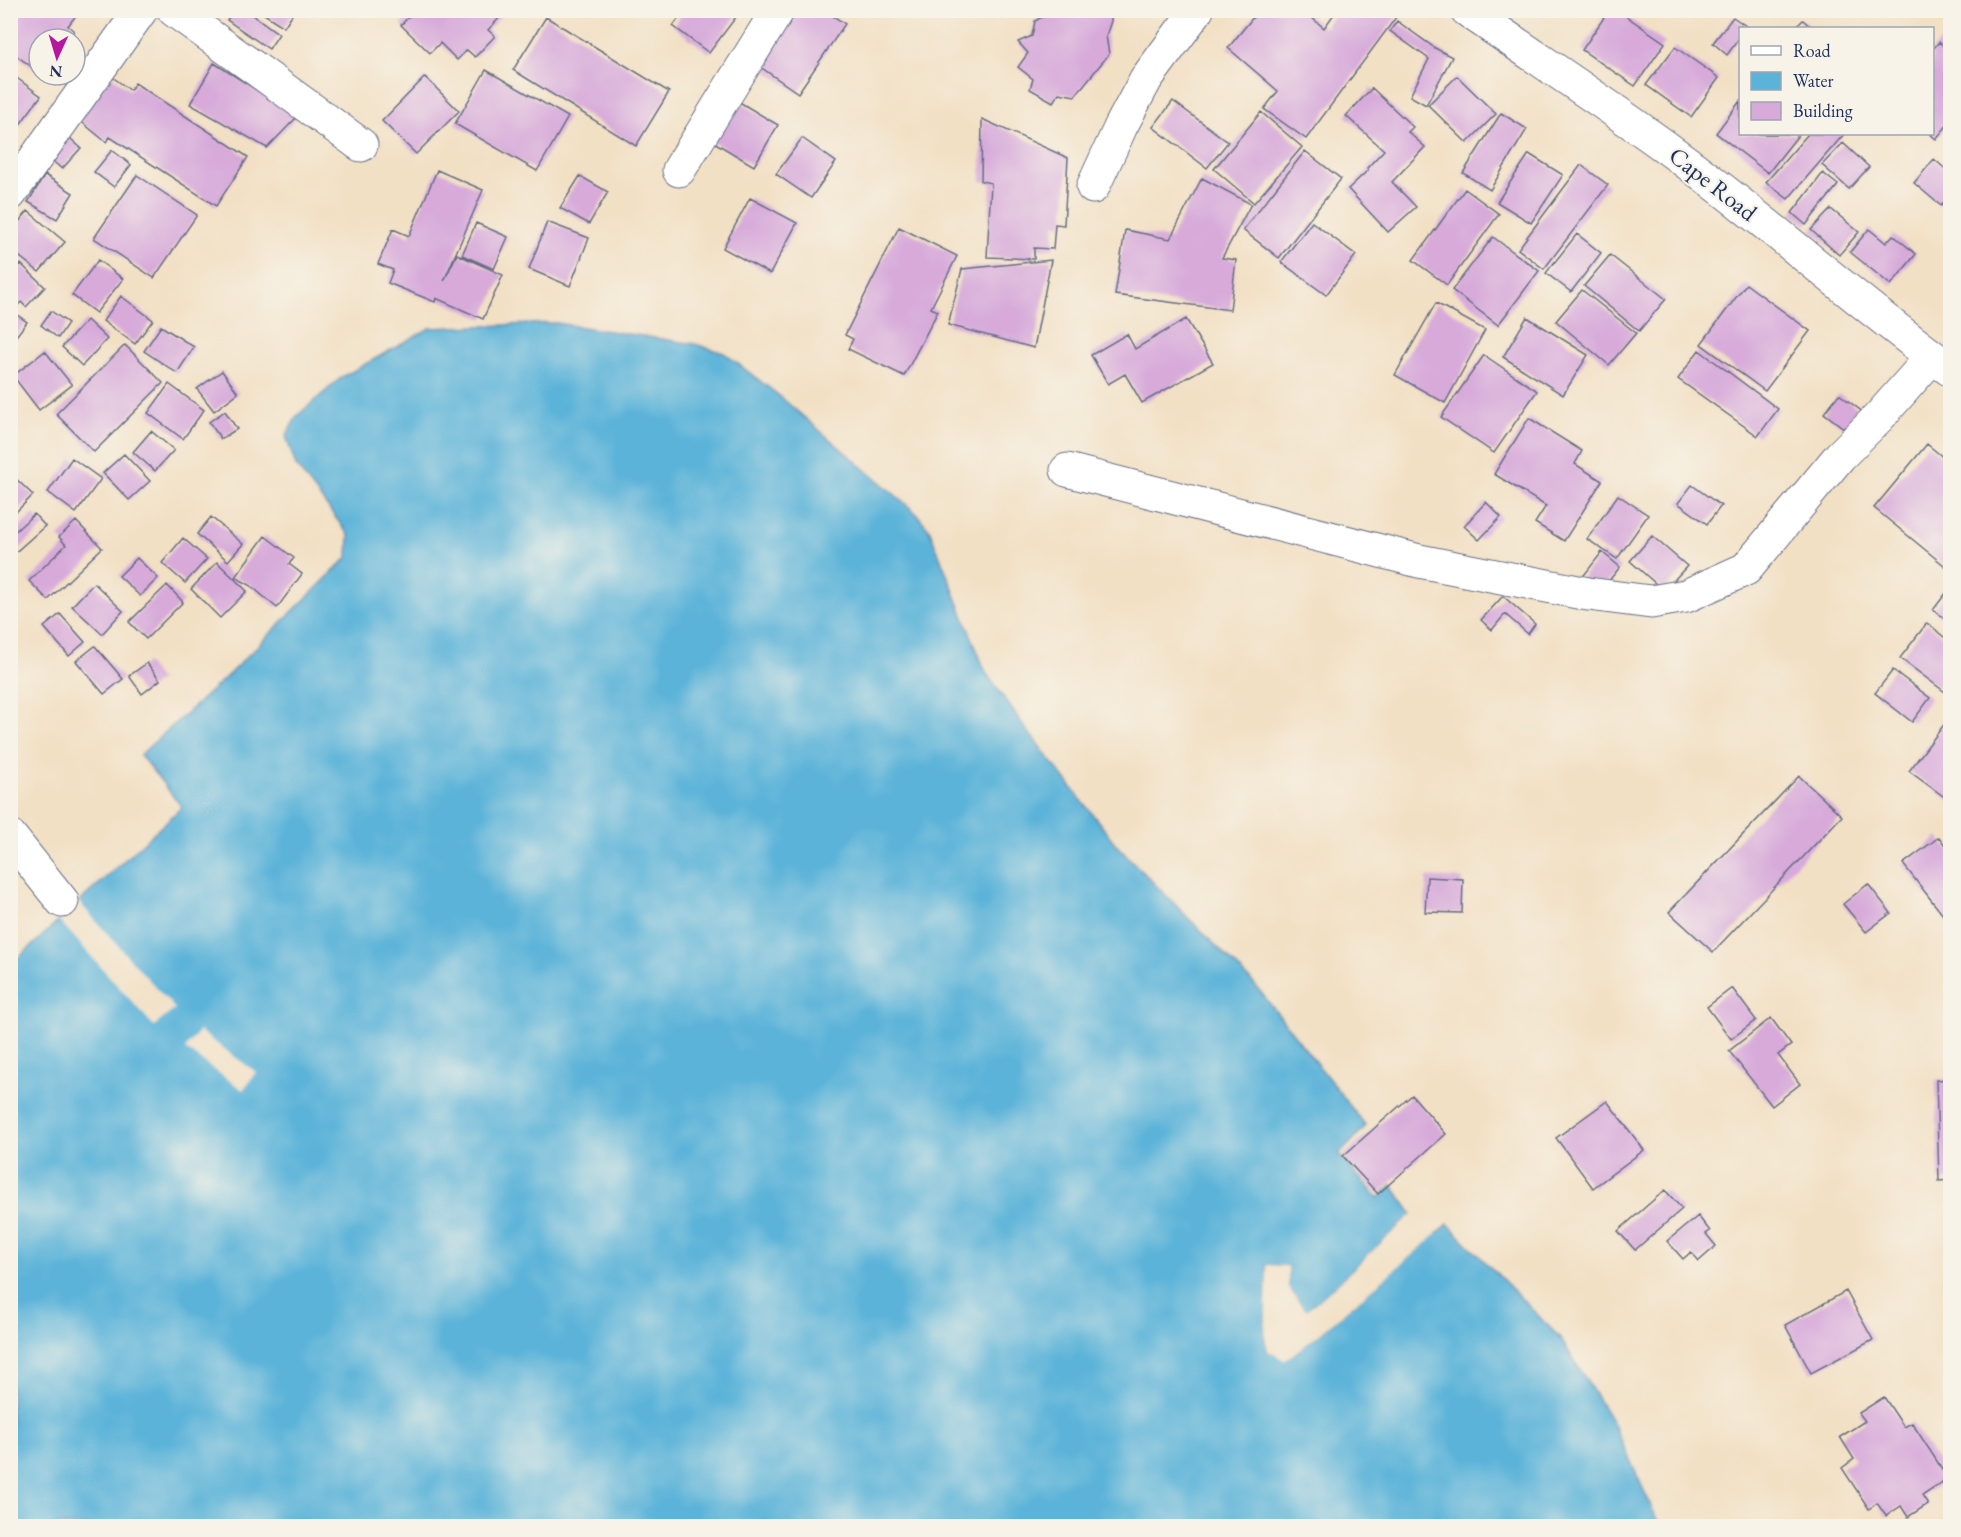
<svg xmlns="http://www.w3.org/2000/svg" width="1961" height="1537" font-family="'EB Garamond',serif">
<style>
.water{fill:#5cb3d9;stroke:#3c719c;stroke-width:1.5}
.pier{fill:#f2e0c5}
.building{fill:#d7aada}
.lines{fill:none;stroke-linecap:round;stroke-linejoin:round}
.minor-casing{stroke:#666d82;stroke-width:35}
.minor{stroke:#fff;stroke-width:33}
.labels{text-anchor:middle;stroke-width:4.5;stroke-linejoin:round;paint-order:stroke}
.street-label{font-size:24px;fill:#1b2f5e;stroke:#f7f3e8}
</style>
<rect width="100%" height="100%" fill="#f7f3e8"/>
<filter id="ink" filterUnits="userSpaceOnUse"><feTurbulence type="fractalNoise" baseFrequency=".0167" numOctaves="2"/><feDisplacementMap in="SourceGraphic" scale="12" xChannelSelector="R" yChannelSelector="G"/><feConvolveMatrix kernelMatrix="1 2 1 2 8 2 1 2 1" color-interpolation-filters="sRGB"/></filter>
<filter id="wash" filterUnits="userSpaceOnUse"><feTurbulence type="fractalNoise" baseFrequency=".008" numOctaves="4" result="noise"/><feDisplacementMap in="SourceGraphic" scale="24" xChannelSelector="R" yChannelSelector="G"/><feGaussianBlur stdDeviation="1.35" result="paint"/><feColorMatrix in="noise" values="0 0 0 0 0 0 0 0 0 0 0 0 0 0 0 0 0 1.4 0 .05"/><feComposite in="paint" operator="in"/></filter>
<g filter="url(#wash)">
<rect width="100%" height="100%" fill="#f2e0c5"/>
<path class="water" d="M556,323L695,344L724,353L777,394L915,512L929,529L986,673L1026,729L1118,847L1255,985L1366,1126L1339,1155L1378,1198L1392,1185L1412,1214L1321,1299L1305,1310L1288,1287V1266L1267,1265L1265,1338L1268,1351L1284,1359L1300,1350L1448,1224L1561,1339L1615,1427L1660,1526H11V965L182,807L140,755L225,678L348,557L349,535L296,466L286,436L297,416L342,377L430,328Z"/>
<path class="pier" d="M77,900L175,1009L154,1026L57,918Z
M199,1031L256,1072L243,1090L185,1049Z
M1412,1214L1415,1216L1323,1302L1306,1313L1303,1312L1293,1302L1285,1288V1269L1270,1268L1268,1337L1271,1349L1284,1356L1298,1348L1434,1232L1437,1234L1300,1350L1284,1360L1268,1351L1265,1338L1267,1265L1288,1266V1287L1305,1310L1321,1299Z"/>
<g id="blocks">
<path class="building" d="M10,10H80L68,26L74,31L67,39H39V72L10,51Z
M234,10H246L279,34L269,49L227,20Z
M258,10H295L284,27Z
M415,10H503L505,12L488,30L495,36L475,57L467,50L457,60L440,43L430,53L401,25Z
M685,10H727L736,17L709,53L673,26Z
M794,10H824L845,24L798,93L753,62Z
M1054,10H1111V21L1106,36L1109,54L1075,96L1059,93L1053,102L1030,89L1033,79L1018,67L1028,53L1018,42L1032,36L1035,21Z
M1259,10H1316L1311,17L1324,28L1337,10H1389L1397,16L1306,139L1264,109L1278,91L1228,48Z
M1609,10H1617L1665,43L1635,86L1582,50Z
M546,17L669,92L636,146L513,70Z
M1733,17L1749,28H1740V37L1727,55L1713,43Z
M1803,20L1812,28H1795Z
M1397,21L1435,48L1452,57L1426,105L1410,96L1429,59L1390,31Z
M1939,42L1950,52V122L1936,139L1930,134H1932V50Z
M1675,47L1719,78L1691,117L1646,85Z
M214,63L298,116L267,148L190,104Z
M486,70L568,117L537,171L455,124Z
M10,73L41,96L10,138Z
M111,76L130,90L135,83L248,157L216,206L110,137L106,142L78,119Z
M1457,76L1496,114L1467,143L1428,105Z
M425,77L459,111L416,154L382,121Z
M1372,88L1413,127L1408,132L1425,147L1392,182L1416,207L1388,232L1348,189L1368,170L1367,168L1384,150L1346,116Z
M736,100L778,125L754,166L712,141Z
M1173,101L1228,142L1207,168L1153,127Z
M1740,101V134H1799L1768,173L1716,133Z
M1261,112L1302,147L1254,203L1214,169Z
M1501,113L1527,129L1490,190L1463,173Z
M982,119L1068,158L1064,225L1055,224L1053,249L1034,248V259L987,257L991,183L981,181Z
M61,130L81,148L62,169L42,152Z
M1808,134H1844L1788,199L1766,182Z
M802,138L836,162L811,198L776,174Z
M1843,143L1869,167L1849,189L1822,165Z
M112,150L131,165L114,187L94,172Z
M1305,151L1341,179L1279,258L1243,230Z
M1529,154L1563,175L1531,223L1497,202Z
M1934,159L1950,173V195L1941,206L1914,183Z
M1581,165L1608,185L1544,269L1518,249Z
M437,170L483,190L444,281L457,254L503,275L483,319L436,298L435,302L388,283L393,270L378,264L393,229L409,236Z
M1823,173L1838,185L1806,225L1792,213Z
M45,175L73,193L57,219L28,202Z
M137,175L197,215L154,278L94,238Z
M580,176L608,192L589,224L560,208Z
M1202,178L1251,204L1222,258L1236,260L1230,310L1115,295L1125,230L1170,239Z
M1465,189L1499,214L1447,285L1413,260Z
M750,198L797,223L770,274L723,248Z
M1831,209L1859,232L1839,255L1811,230Z
M28,211L65,242L39,272L15,253L10,259V232Z
M547,222L589,238L570,286L529,269Z
M1312,222L1356,255L1326,295L1281,262Z
M476,223L508,237L494,269L462,255Z
M899,227L957,256L931,308L938,311L904,376L848,349L853,339L845,335Z
M1869,229L1886,243L1893,235L1916,254L1891,285L1850,252Z
M1577,234L1601,253L1571,292L1546,273Z
M1493,237L1539,271L1498,325L1452,290Z
M1610,255L1666,299L1639,331L1584,286Z
M98,260L123,279L96,313L72,295Z
M1051,260L1034,348L948,325L962,269Z
M21,264L45,287L26,307L21,302L15,308L10,304V275Z
M1746,284L1810,331L1765,391L1701,344Z
M1582,290L1636,333L1609,365L1556,321Z
M121,296L153,320L135,344L103,321Z
M1436,303L1485,330L1445,403L1395,375Z
M10,310L27,322L10,344Z
M51,311L68,323L58,338L41,325Z
M1527,317L1588,355L1563,395L1503,357Z
M1186,319L1213,363L1142,403L1125,374L1108,384L1091,355L1127,334L1135,349Z
M87,320L107,339L82,366L62,347Z
M161,326L194,347L177,373L144,351Z
M125,345L163,383L94,452L56,414Z
M1699,350L1778,409L1758,436L1678,379Z
M45,351L72,385L39,410L13,376Z
M1484,355L1537,391L1494,453L1441,417Z
M222,371L238,393L214,411L197,389Z
M169,384L204,410L183,439L148,413Z
M1839,394L1864,413L1849,432L1824,413Z
M225,411L237,429L221,439L209,422Z
M1529,418L1582,451L1575,464L1602,481L1564,541L1535,523L1546,506L1494,474Z
M151,431L174,450L155,471L133,452Z
M1927,444L1950,463V570L1874,508Z
M124,454L150,481L129,500L103,473Z
M72,458L101,479L76,513L48,492Z
M12,475L33,495L10,518V477Z
M1692,485L1721,506L1707,524L1678,503Z
M1618,495L1648,515L1617,559L1587,539Z
M1486,502L1501,517L1479,540L1464,526Z
M34,514L45,526L10,557V536Z
M211,517L243,544L228,561L197,534Z
M76,521L102,548L48,600L29,581L66,545L59,537Z
M265,536L294,558L289,564L302,574L277,608L250,585L235,577Z
M1652,536L1687,566L1664,591L1630,561Z
M183,538L207,559L185,583L162,563Z
M1602,552L1620,567L1599,593L1581,579Z
M137,558L158,578L140,596L119,576Z
M217,562L247,591L220,618L191,589Z
M94,583L123,611L102,634L72,606Z
M167,585L183,602L146,639L129,622Z
M1950,588V623L1933,610Z
M1503,596L1535,624L1528,634L1505,614L1492,630L1481,620Z
M60,614L85,642L69,656L44,627Z
M1927,623L1950,642V685L1945,692L1900,658Z
M95,646L123,679L104,694L76,661Z
M147,663L160,680L142,694L129,676Z
M1893,670L1930,698L1912,722L1875,693Z
M1949,718L1950,719V801L1909,771Z
M1799,776L1842,816L1713,952L1669,912Z
M1939,837L1950,852V924L1903,864Z
M1427,877L1463,879L1462,913L1425,912Z
M1868,884L1891,913L1866,932L1843,904Z
M1732,988L1756,1020L1731,1039L1707,1007Z
M1771,1018L1791,1045L1778,1055L1800,1084L1772,1106L1729,1051Z
M1950,1079V1180L1939,1181L1936,1080Z
M1412,1095L1446,1134L1378,1194L1343,1156Z
M1607,1101L1644,1150L1593,1188L1556,1138Z
M1665,1190L1682,1209L1635,1250L1618,1231Z
M1698,1216L1710,1231L1706,1234L1716,1246L1699,1261L1691,1252L1683,1259L1667,1241Z
M1846,1291L1873,1340L1811,1373L1785,1325Z
M1884,1397L1904,1427L1912,1423L1948,1478L1922,1495L1928,1504L1908,1517L1901,1506L1886,1516L1877,1503L1869,1509L1842,1468L1854,1459L1840,1437L1865,1421L1859,1413Z"/>
</g>
</g>
<g filter="url(#ink)">
<use href="#blocks" fill-opacity="0" stroke="#666d82" stroke-width="1.5"/>
<g class="lines">
<defs>
<path id="minor" d="M174,10L361,145
M1467,10C1555,71 1644,128 1728,194C1802,252 1873,313 1949,369
M679,170L778,10
M1093,187L1121,126L1146,79L1197,10
M10,194L141,10
M1067,470L1419,561L1588,594L1651,602L1686,596L1746,569L1840,456L1879,417L1932,357
M10,836L62,901"/>
</defs>
<use href="#minor" class="minor-casing"/>
<use href="#minor" class="minor"/>
</g>
</g>
<g class="labels">
<g class="street-label">
<text transform="translate(1713 184) rotate(38)" y="8">Cape Road</text>
</g>
</g>
<rect width="1961" height="1537" fill="none" stroke="#f7f3e8" stroke-width="36"/>
<rect x="1739" y="27" width="195" height="108" fill="#f7f3e8" stroke="#9fa5b1" stroke-width="1.5"/>
<rect x="1751" y="46" width="30" height="9" fill="#ffffff" stroke="#9fa5b1" stroke-width="1.5"/>
<text x="1793" y="57" font-size="18" fill="#1b2f5e">Road</text>
<rect x="1751" y="72" width="30" height="18" fill="#5cb3d9" stroke="#9fa5b1" stroke-width="1.5"/>
<text x="1793" y="87" font-size="18" fill="#1b2f5e">Water</text>
<rect x="1751" y="102" width="30" height="18" fill="#d7aada" stroke="#9fa5b1" stroke-width="1.5"/>
<text x="1793" y="117" font-size="18" fill="#1b2f5e">Building</text>
<g transform="translate(57 57) rotate(184)"><circle r="28" fill="#f7f3e8" stroke="#9fa5b1" stroke-width="1.5"/>
<path d="M0-4.5L10 22L0 15L-10 22Z" fill="#b5179e"/>
<text y="-9" font-size="16" font-weight="bold" text-anchor="middle" fill="#1b2f5e">N</text>
</g>
</svg>
